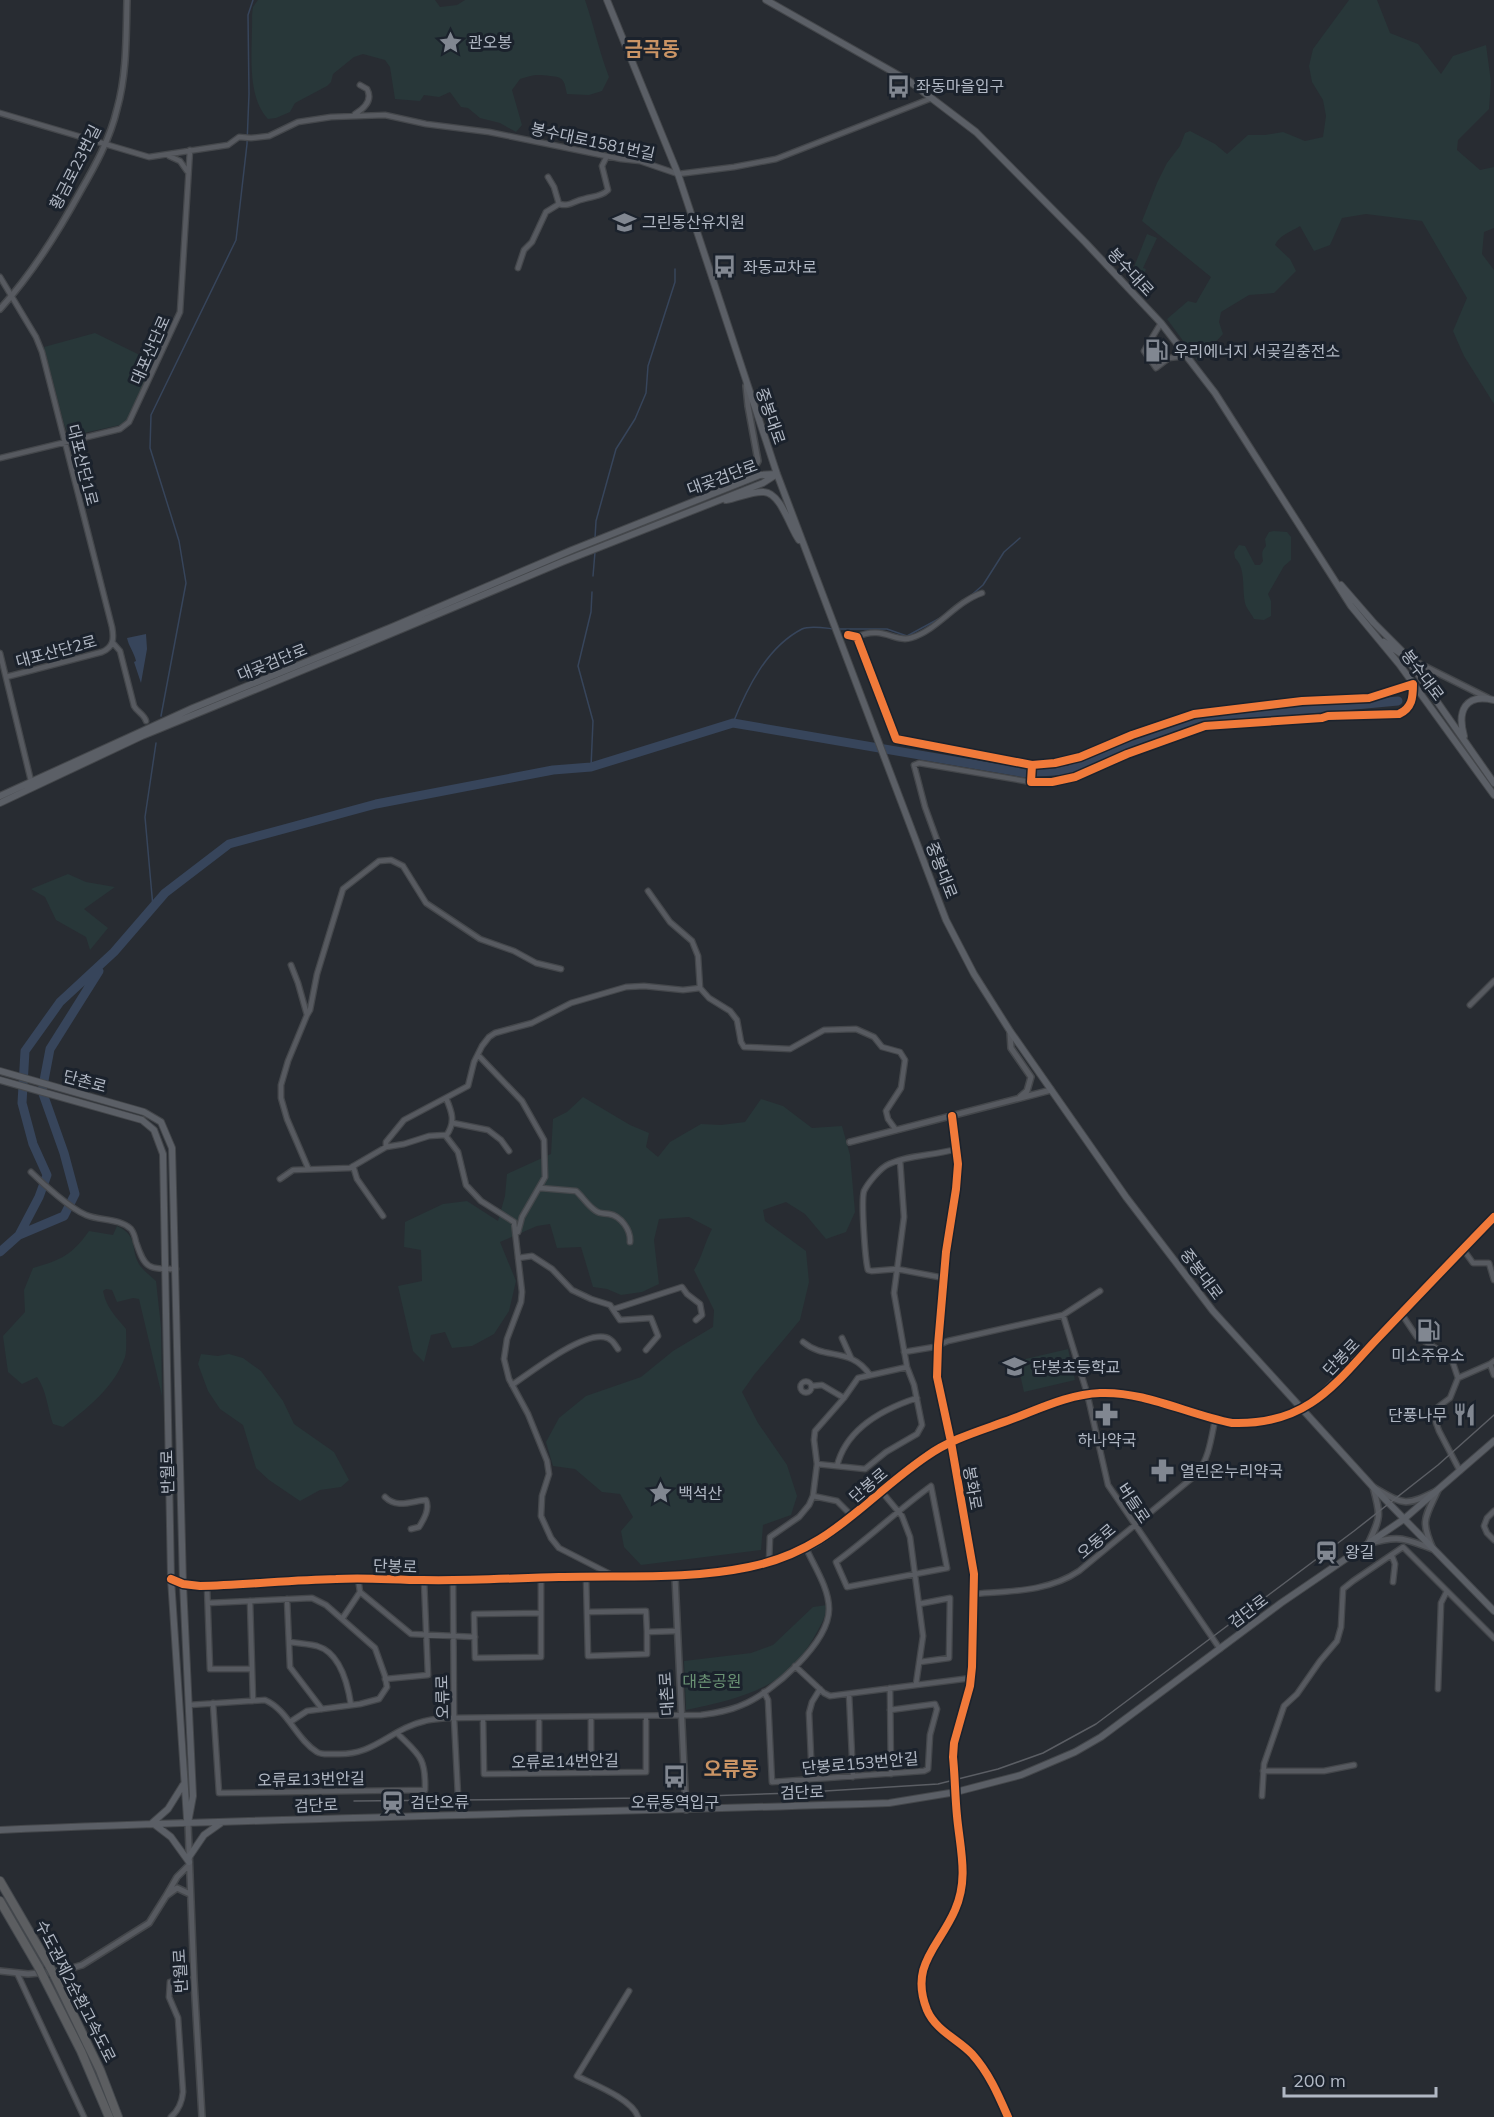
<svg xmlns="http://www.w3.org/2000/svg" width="1494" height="2117" font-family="Mulish,'Noto Sans KR',sans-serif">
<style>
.green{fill:#283739}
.water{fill:#37455b}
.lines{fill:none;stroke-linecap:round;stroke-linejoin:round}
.stream{stroke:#37455b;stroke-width:1.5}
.river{stroke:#37455b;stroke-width:9}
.minor-casing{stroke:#44474b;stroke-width:7}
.tertiary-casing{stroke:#44474b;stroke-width:8}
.secondary-casing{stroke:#44474b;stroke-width:8}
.motorway-casing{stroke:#44484d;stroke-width:10}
.minor{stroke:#575a60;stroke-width:4.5}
.tertiary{stroke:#575a60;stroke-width:5}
.secondary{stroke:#5b5f66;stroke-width:6}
.motorway{stroke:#5c5e61;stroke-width:8}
.tram{stroke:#5b5e64;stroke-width:1.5}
.tertiary-bridge-casing{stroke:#44474b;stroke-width:8;stroke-linecap:butt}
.motorway-bridge-casing{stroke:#44484d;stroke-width:10;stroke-linecap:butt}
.tertiary-bridge{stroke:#575a60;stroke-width:5}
.motorway-bridge{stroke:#5c5e61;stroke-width:8}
.cycleway-casing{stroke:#1b222c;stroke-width:11}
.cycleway{stroke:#f17a3a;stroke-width:8}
.labels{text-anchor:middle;stroke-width:6;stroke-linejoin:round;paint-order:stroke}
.poi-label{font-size:16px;fill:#b1b8c4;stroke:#1b222c;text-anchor:start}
.street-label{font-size:16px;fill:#b1b8c4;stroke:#1b222c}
.park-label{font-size:16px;fill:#6a9274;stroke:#1b222c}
.quarter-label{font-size:20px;font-weight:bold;fill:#ca9465;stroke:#1b222c}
</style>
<rect width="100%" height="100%" fill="#282c32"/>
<path class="green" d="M258,0H435L440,7L457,5L465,0H585C594,26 599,51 609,77L602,91L589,95L567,94C564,80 564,77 550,76C535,74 534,75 520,79L512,90L522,125L516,132L500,123L480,118L468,108L461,107L450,92L439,97L424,95L420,101L395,99L390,67L385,60L363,54L354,57L333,74L331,82L327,86L295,103L290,112L276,118L268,119C245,95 253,46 252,15L253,7Z
M1349,0H1377L1390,33L1418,44L1441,74L1453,56L1486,45L1491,82L1489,109L1458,140L1457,150L1480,170L1494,167V228L1484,232L1482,254L1494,270V404L1464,356L1453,331L1467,298L1422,221L1366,214L1342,218L1330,245L1314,251L1300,226C1291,232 1279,235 1275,245L1290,259L1296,271L1274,293L1249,295L1221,312L1219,322L1223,334L1198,361L1167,319L1188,301L1196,303L1211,277L1142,221L1157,183L1167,163L1180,146L1185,133L1190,131L1215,144L1227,154L1248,135H1265L1283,132L1305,141L1323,137L1326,116L1323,100L1312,82L1309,66L1313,49Z
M1147,234L1157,238L1143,268L1146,269L1141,283L1133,280L1138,268L1134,267Z
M95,333L154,362L127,420L120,425L75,435L67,431L64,424L44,347Z
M1274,531L1287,532L1291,537V560L1284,566L1268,594L1271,601V616L1264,620L1254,619C1252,615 1248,610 1246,606C1241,592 1247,569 1235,558L1234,552L1239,545L1245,546L1255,565H1260L1263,561C1262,555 1261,551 1266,546L1265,539L1269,532Z
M68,874L86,882L115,887L84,909L108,928L90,950L86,937L56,920L45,897L31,889Z
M583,1097L630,1125L649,1133L646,1147L658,1157L670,1142L701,1124L721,1125L745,1122L761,1099L783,1106L812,1128L842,1126L850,1155L855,1212L846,1232L826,1239L805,1214L786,1202L763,1210L765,1221L806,1251L809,1282L800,1320L754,1375L742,1392L758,1423L787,1465L797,1496L791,1515L763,1525L761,1550L641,1565L624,1547L621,1531L633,1517L620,1494L602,1492L575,1469L553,1466L546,1442L559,1418L586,1396L641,1377L673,1351L713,1327L714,1310L694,1270C702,1257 705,1242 712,1229L689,1217L659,1219L654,1240L659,1284L642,1292L621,1295L607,1289L593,1287L581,1247L557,1248L550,1224L537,1226L500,1242L516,1281L509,1311L494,1334L472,1346L452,1348L445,1332L431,1335L424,1362L413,1351L398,1286L422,1281L421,1250L404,1247L405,1222L443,1204L467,1201L498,1221L505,1196L507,1174L551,1154L553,1119L567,1112Z
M117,1226C140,1236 129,1251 141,1267C145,1272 151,1276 156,1281L161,1327L162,1396L139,1299L133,1298L117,1302L112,1290L106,1289L103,1291C106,1307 116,1317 126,1329C126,1338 127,1349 125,1357C115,1386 87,1409 63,1427L53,1424C47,1408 47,1391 37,1377L22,1384L8,1372L3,1336L25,1312L24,1290L33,1268C61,1260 72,1255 89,1231L113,1235Z
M1068,1349L1075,1380L1024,1392L1017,1361Z
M201,1354L218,1356L229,1354L243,1358L261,1371L283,1401L294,1424L334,1452L349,1480L341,1487L320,1490L300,1501L269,1480L256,1468L243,1425L220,1409L208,1391L198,1364Z
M827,1605C826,1618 819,1628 813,1639C784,1690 738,1699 686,1710L684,1661L751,1653L773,1645L813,1607Z"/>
<path class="water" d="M146,634L147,649L141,683L134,662L136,661C134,652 129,647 127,638Z"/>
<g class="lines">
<path class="stream" d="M595,538L596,521L616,449L635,419L646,393L648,366L675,282V269
M593,576L595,552
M968,598L983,585L1004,552L1020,538
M839,629H887L907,636L942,617
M161,716L186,583L179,541L150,448L151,415L236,240L247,144L249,94L248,15L253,0
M733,723C747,688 767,647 802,629C810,625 825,628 834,629
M591,767L593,721L578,666L591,612L592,592
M153,907L145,817L156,743"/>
<path class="river" d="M19,1235L64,1216L75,1194L64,1153L42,1091L50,1049L99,971
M0,1252L19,1235L39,1197L47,1175L33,1144L22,1103L25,1051L60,1002L114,952L165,893L229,844L376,804L553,770L591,767L733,723L1025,773L1069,770L1154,735L1204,719L1398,701"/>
<defs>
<path id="minor" d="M0,113L149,157L228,145L239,137L251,138L269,136L298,122L331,117L385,115L426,124L489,132L621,159L640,161L678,174L734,167L776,159L932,98
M355,114C365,108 373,100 367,89L360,85
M169,156L180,161L187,171
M548,177L554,187L559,204C570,207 573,201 584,199C593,196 601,197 608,190L602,166L607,156
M518,268L524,250L532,242L546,212L559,204
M0,277L36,337L42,352L112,627C114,638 114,647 102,652L6,677
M1161,323L1144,351L1156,368L1169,358L1186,356
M0,458L120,429L129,422L180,312L190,150
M848,635L857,637L896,739L1032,765L1055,763L1080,757L1132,735L1194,714L1302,701L1369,698L1413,684C1413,698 1412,708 1399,714L1328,716L1322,718L1205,726L1127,754L1075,777L1052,782H1031L1032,765
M857,637C882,625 895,643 911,638C938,630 955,602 982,593
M113,643L120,651L134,706C137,712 144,714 146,721
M0,653L31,781
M945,862L925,807L914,765L919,763L1031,782
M648,891L670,922L692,941L698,956L700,988L709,998L730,1011L737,1020L741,1042L744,1047L790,1049L824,1030L856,1029L874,1037L882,1047L900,1052L905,1060L901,1088L886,1111L888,1119L896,1130
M291,965L298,983L307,1015L288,1061L281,1085V1098L287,1119L308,1168
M1470,1005L1494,981
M307,1015L310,1010L317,974L343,889L379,861L391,860L403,866L426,903L480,939L514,951L536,963L561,969
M478,1055L522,1101L544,1140L545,1177L522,1217L518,1232
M446,1098C452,1112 456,1122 446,1136
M453,1123L488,1130L501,1140L509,1151
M386,1147V1142L404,1120L468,1086L474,1062L482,1046L489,1037L495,1033L532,1023L571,1003L626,987L644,986L683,990L700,988
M353,1166L357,1179L383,1216
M31,1172C43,1184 71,1209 86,1215C100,1221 119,1218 131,1229C134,1233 135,1237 136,1242C145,1269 148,1269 176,1269
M280,1179L293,1170L350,1168L386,1147L404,1144L429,1136L445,1135L458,1152L466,1185L481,1201L514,1222L522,1292L521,1302L507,1339L504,1359L509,1379L528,1414L547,1461L549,1474L542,1496L541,1516L551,1538L559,1548L614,1576
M540,1188L576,1191C583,1197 587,1205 596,1211C600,1214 603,1213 609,1214C621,1216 631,1230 630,1242
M1463,1249L1473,1263H1489L1494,1280
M518,1258L532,1256L552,1269L572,1290L591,1299L610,1305L620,1320L651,1318L658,1336L646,1350
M944,1278L897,1269L872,1271L868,1270C865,1259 861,1200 864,1191C868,1183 880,1168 889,1164C910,1154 934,1156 956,1149
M614,1309L682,1287L687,1294L700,1304L702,1315L696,1320
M1401,1313L1417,1337L1451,1357L1458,1378
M1063,1315L1087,1393L1108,1485L1220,1649
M842,1338L851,1358
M803,1342C826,1361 850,1346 870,1375
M904,1352L934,1347L948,1341L1063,1315L1100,1291
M1490,1364L1494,1375
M800.5 1387a5.5 5.5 0 1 1 11 0a5.5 5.5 0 1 1-11 0Z
M512,1385C531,1372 581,1333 604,1337C611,1338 614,1343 618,1349
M812,1386L822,1385L844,1398
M817,1464L865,1469L886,1452L917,1434L922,1425L914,1385L907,1367L894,1293L904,1217L900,1160
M837,1466C846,1429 883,1409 917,1398
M1460,1471L1439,1431L1435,1420L1438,1407L1450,1398L1458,1378L1490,1364L1494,1361
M931,1486L947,1568L847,1587L836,1562C869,1538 898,1510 931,1486Z
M882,1492L902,1516L910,1537L923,1636L916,1684
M813,1496L837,1501L852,1516
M385,1497C397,1509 412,1501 426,1500C430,1509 424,1519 419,1527L411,1529
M1494,1511L1487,1518L1484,1526L1487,1533L1494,1540
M1392,1556L1395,1564L1393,1582
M769,1562L770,1537L799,1517L809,1505L813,1496L817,1464L814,1440L815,1431L844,1398L858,1378L907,1367
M586,1576L588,1656L647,1654V1632L677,1631
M541,1577V1657L475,1658L474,1614L541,1613
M358,1578L360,1592L411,1634L475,1637
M453,1580L454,1718L459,1815
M207,1586L210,1669H251
M973,1594C1010,1591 1048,1592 1079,1571L1197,1474C1209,1458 1211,1439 1215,1420
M287,1599L290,1667L322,1709
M250,1601L253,1701
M208,1603L312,1598L326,1605L375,1648L385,1676L387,1687L379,1699L360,1704L307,1711L290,1722
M919,1604L950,1598L949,1658L920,1662
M587,1612L646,1611L647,1632
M342,1619L360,1592
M289,1642C298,1643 308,1644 317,1646C341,1653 348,1685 351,1705
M795,1666L824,1693L830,1696L971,1678
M385,1679L428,1675L424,1580
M890,1688L891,1774
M1438,1689L1441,1603L1447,1591
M764,1692L768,1700L772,1782L924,1771L928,1769L930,1735L937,1709L935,1704L890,1710
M849,1694L853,1777
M213,1703L219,1793L425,1790C426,1757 419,1755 397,1733
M189,1705L265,1700C288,1710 296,1739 317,1752C321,1755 329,1754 335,1754C375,1756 390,1729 425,1721C432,1719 440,1719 448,1718L701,1715C715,1713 729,1711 742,1705C772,1693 829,1643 829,1609C829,1588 814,1566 806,1548
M539,1717V1773
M591,1717V1773
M483,1718L484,1774L646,1772V1716
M1263,1771H1324L1354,1765
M812,1779L809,1713L812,1702L820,1689
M956,1792C957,1807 957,1822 959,1838C961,1851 965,1864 964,1878C958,1930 906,1954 927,2009C935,2030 957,2039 972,2054C989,2073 997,2094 1008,2117
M1262,1796L1264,1764L1284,1706L1297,1694L1320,1661L1337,1641L1341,1627L1343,1589L1353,1581L1403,1547L1494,1638
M17,1973L84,2117
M170,1982L169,1997L178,2018L183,2092C182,2102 179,2110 171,2117
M629,1991L577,2076C595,2085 632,2099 638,2117"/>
<path id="tertiary" d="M0,309C32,274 57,234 80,192C95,166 110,139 117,109C127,74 126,36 127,0
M728,486L753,470L758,461L748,406L746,386
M1406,657L1488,698
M1010,1032L1011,1048L1031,1077L1027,1091L1020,1097
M952,1116L958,1164L956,1189L946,1252L938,1345L937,1377L951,1442L974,1574L972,1667L970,1686L954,1743L953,1757L956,1792
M850,1142L1051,1090
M1319,1397L1494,1217
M1373,1487C1404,1505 1405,1507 1438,1490C1425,1518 1420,1520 1433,1549C1404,1538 1398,1535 1368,1544C1381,1517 1381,1516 1373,1487Z
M675,1577L686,1810
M171,1579L183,1584L200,1586C246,1585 292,1580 338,1578C368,1578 397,1581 427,1580C473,1580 519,1578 565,1577C626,1575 693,1581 753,1567C774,1561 796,1555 815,1544C856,1519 888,1481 928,1455C954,1438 985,1429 1014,1418C1038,1409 1063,1398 1088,1393C1139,1385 1197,1422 1250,1424
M188,1823L194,1980L202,2117
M189,1865L177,1877L166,1896L177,1888L190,1894
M0,1971L28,1974L62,1971L82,1965L149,1923L166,1896"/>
<path id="secondary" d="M607,0L678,174L777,474L946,920L974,974L1010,1031L1126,1197L1213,1311L1373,1487L1494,1611
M766,0L909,81L976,132L1085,242L1161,323L1215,393L1351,606L1399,664L1494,795
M726,500C738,498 752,491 764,492C781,493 790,528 799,540
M1341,585L1374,623L1401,650L1494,783
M1384,642L1403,655
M1464,736C1457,711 1465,693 1494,700
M0,796L193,708L392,627L572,550L760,475L776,474
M0,803L142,736L352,650L562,562L763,483L777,474
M0,1071L144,1112L161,1122L172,1148L183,1584L193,1796L188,1823
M0,1080L142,1120L154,1130L163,1154L171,1579L187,1819
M151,1824L168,1809L183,1785
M154,1824L171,1837L189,1862
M0,1830C296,1817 593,1813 889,1803L956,1792L1021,1775L1075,1752L1101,1737L1281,1603L1404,1519L1494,1441
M189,1857L204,1835L221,1823"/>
<path id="motorway" d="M0,1881L50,1967
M0,1901L39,1968
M55,1977L100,2070L118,2117
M44,1978L81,2051L109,2117"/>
</defs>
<use href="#minor" class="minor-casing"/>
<use href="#tertiary" class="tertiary-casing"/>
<use href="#secondary" class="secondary-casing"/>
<use href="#motorway" class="motorway-casing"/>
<use href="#minor" class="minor"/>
<use href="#tertiary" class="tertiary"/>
<use href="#secondary" class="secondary"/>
<use href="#motorway" class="motorway"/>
<path class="tram" d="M354,1801L647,1798L793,1793L938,1784L998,1769L1043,1753L1096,1724L1354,1531L1438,1465L1494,1415"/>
<defs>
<path id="tertiary-bridge" d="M1250,1424C1275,1420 1299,1413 1319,1397"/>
<path id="motorway-bridge" d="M50,1967L55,1977
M39,1968L44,1978"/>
</defs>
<use href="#tertiary-bridge" class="tertiary-bridge-casing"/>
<use href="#motorway-bridge" class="motorway-bridge-casing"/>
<use href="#tertiary-bridge" class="tertiary-bridge"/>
<use href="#motorway-bridge" class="motorway-bridge"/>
<defs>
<path id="cycleway" d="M848,635L857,637L896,739L1032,765L1055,763L1080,757L1132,735L1194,714L1302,701L1369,698L1413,684C1413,698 1412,708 1399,714L1328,716L1322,718L1205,726L1127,754L1075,777L1052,782H1031L1032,765
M952,1116L958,1164L956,1189L946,1252L938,1345L937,1377L951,1442L974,1574L972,1667L970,1686L954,1743L953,1757C955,1777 955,1796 957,1816C960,1849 969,1878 955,1910C939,1947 909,1965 927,2010C936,2031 958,2039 972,2054C989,2073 998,2094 1008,2117
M171,1579L183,1584L200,1586C245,1585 290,1580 336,1579C365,1577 394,1580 423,1580C468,1581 514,1578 559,1577C623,1575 687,1580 749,1567C830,1551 864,1499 927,1456C952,1438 983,1430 1012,1419C1039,1409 1070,1394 1100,1393C1145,1391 1189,1415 1232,1423C1260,1424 1288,1418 1311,1403C1336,1387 1356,1361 1377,1339C1416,1298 1455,1257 1494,1217"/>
</defs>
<use href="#cycleway" class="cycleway-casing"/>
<use href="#cycleway" class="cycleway"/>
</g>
<defs>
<symbol id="sight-bare" viewBox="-9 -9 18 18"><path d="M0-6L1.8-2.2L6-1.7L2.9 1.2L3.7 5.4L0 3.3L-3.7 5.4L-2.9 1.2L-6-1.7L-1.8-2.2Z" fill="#818791" stroke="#1b222c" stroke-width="2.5" paint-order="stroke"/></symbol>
<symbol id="bus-bare" viewBox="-9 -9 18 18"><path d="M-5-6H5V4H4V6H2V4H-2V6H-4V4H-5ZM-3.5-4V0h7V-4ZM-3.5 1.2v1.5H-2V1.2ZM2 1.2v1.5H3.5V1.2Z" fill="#818791" stroke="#1b222c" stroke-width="2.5" paint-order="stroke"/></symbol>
<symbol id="school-bare" viewBox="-9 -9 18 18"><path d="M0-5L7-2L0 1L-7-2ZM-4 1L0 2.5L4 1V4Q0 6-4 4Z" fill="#818791" stroke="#1b222c" stroke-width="2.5" paint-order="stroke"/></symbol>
<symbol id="fuel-bare" viewBox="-9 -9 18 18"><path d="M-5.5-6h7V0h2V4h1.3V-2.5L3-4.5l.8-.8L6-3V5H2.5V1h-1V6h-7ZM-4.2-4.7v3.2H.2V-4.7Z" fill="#818791" stroke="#1b222c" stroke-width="2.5" paint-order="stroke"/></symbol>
<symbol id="pharmacy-bare" viewBox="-9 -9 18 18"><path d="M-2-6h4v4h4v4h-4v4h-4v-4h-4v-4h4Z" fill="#818791" stroke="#1b222c" stroke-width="2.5" paint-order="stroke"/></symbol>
<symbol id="restaurant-bare" viewBox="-9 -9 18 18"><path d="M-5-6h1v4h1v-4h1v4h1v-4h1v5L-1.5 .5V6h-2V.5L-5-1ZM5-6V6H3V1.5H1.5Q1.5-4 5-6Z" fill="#818791" stroke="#1b222c" stroke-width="2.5" paint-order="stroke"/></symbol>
<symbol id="station-bare" viewBox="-9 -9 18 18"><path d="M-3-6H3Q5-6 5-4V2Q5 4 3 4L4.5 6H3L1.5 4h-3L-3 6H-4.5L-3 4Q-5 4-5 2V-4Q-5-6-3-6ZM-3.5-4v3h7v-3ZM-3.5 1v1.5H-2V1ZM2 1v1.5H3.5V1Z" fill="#818791" stroke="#1b222c" stroke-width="2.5" paint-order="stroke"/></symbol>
</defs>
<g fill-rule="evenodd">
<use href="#sight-bare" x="434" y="26" width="33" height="33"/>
<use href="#bus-bare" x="882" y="70" width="33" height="33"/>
<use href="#school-bare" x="608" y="206" width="33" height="33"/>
<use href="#bus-bare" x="708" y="250" width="33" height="33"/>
<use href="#fuel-bare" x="1140" y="334" width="33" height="33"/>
<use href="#fuel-bare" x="1412" y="1314" width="33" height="33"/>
<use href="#school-bare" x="998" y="1350" width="33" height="33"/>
<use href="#pharmacy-bare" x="1090" y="1398" width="33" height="33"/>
<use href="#restaurant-bare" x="1448" y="1398" width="33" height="33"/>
<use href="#pharmacy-bare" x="1146" y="1454" width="33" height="33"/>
<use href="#sight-bare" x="644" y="1476" width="33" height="33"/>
<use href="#station-bare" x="1310" y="1536" width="33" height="33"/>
<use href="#bus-bare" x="658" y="1760" width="33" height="33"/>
<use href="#station-bare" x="376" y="1786" width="33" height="33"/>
</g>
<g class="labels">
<g class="poi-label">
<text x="468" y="48">관오봉</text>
<text x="916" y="92">좌동마을입구</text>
<text x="642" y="228">그린동산유치원</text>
<text x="743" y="273">좌동교차로</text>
<text x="1174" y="357">우리에너지 서곶길충전소</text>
<text x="1428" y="1361" text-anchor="middle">미소주유소</text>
<text x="1032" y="1373">단봉초등학교</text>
<text x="1447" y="1421" text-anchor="end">단풍나무</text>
<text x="1107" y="1446" text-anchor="middle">하나약국</text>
<text x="1180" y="1477">열린온누리약국</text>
<text x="678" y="1499">백석산</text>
<text x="1345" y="1558">왕길</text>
<text x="410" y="1808">검단오류</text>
<text x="675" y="1808" text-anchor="middle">오류동역입구</text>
</g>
<g class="street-label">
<text transform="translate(593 141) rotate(12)" y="6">봉수대로1581번길</text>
<text transform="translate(75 167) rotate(-63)" y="6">황금로23번길</text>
<text transform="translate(1131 272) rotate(47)" y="6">봉수대로</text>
<text transform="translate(150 350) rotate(-66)" y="6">대포산단로</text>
<text transform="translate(771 416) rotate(71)" y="6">중봉대로</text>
<text transform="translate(83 465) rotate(76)" y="6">대포산단1로</text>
<text transform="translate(722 477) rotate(-20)" y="6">대곶검단로</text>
<text transform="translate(56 651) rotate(-15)" y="6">대포산단2로</text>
<text transform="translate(272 662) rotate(-22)" y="6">대곶검단로</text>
<text transform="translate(1423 675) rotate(53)" y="6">봉수대로</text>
<text transform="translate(942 870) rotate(69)" y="6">중봉대로</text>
<text transform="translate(85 1081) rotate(15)" y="6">단촌로</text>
<text transform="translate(1202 1274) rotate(53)" y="6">중봉대로</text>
<text transform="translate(1341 1357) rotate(-46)" y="6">단봉로</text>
<text transform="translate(167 1472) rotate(-91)" y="6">반월로</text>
<text transform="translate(868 1485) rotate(-40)" y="6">단봉로</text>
<text transform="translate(973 1488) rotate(80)" y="6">봉화로</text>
<text transform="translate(1134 1503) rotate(56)" y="6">버들로</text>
<text transform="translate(1096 1541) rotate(-40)" y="6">오동로</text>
<text transform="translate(395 1566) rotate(2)" y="6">단봉로</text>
<text transform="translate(1248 1611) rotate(-37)" y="6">검단로</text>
<text transform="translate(666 1694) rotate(-93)" y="6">대촌로</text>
<text transform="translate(442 1697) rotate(-91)" y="6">오류로</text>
<text transform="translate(565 1761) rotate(-1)" y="6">오류로14번안길</text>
<text transform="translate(860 1763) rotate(-5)" y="6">단봉로153번안길</text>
<text transform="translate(311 1779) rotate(-1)" y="6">오류로13번안길</text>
<text transform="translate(802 1792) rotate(-2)" y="6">검단로</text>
<text transform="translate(316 1805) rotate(-2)" y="6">검단로</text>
<text transform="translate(180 1971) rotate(-93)" y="6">반월로</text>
<text transform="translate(76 1991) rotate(63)" y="6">수도권제2순환고속도로</text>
</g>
<g class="park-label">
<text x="712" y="1687">대촌공원</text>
</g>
<g class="quarter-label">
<text x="652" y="56">금곡동</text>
<text x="731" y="1776">오류동</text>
</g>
</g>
<path d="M1284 2087v9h152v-9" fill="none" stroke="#b1b8c4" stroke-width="3"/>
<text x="1293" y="2087" font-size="18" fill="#b1b8c4" stroke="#1b222c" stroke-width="4.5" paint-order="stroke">200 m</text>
</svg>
